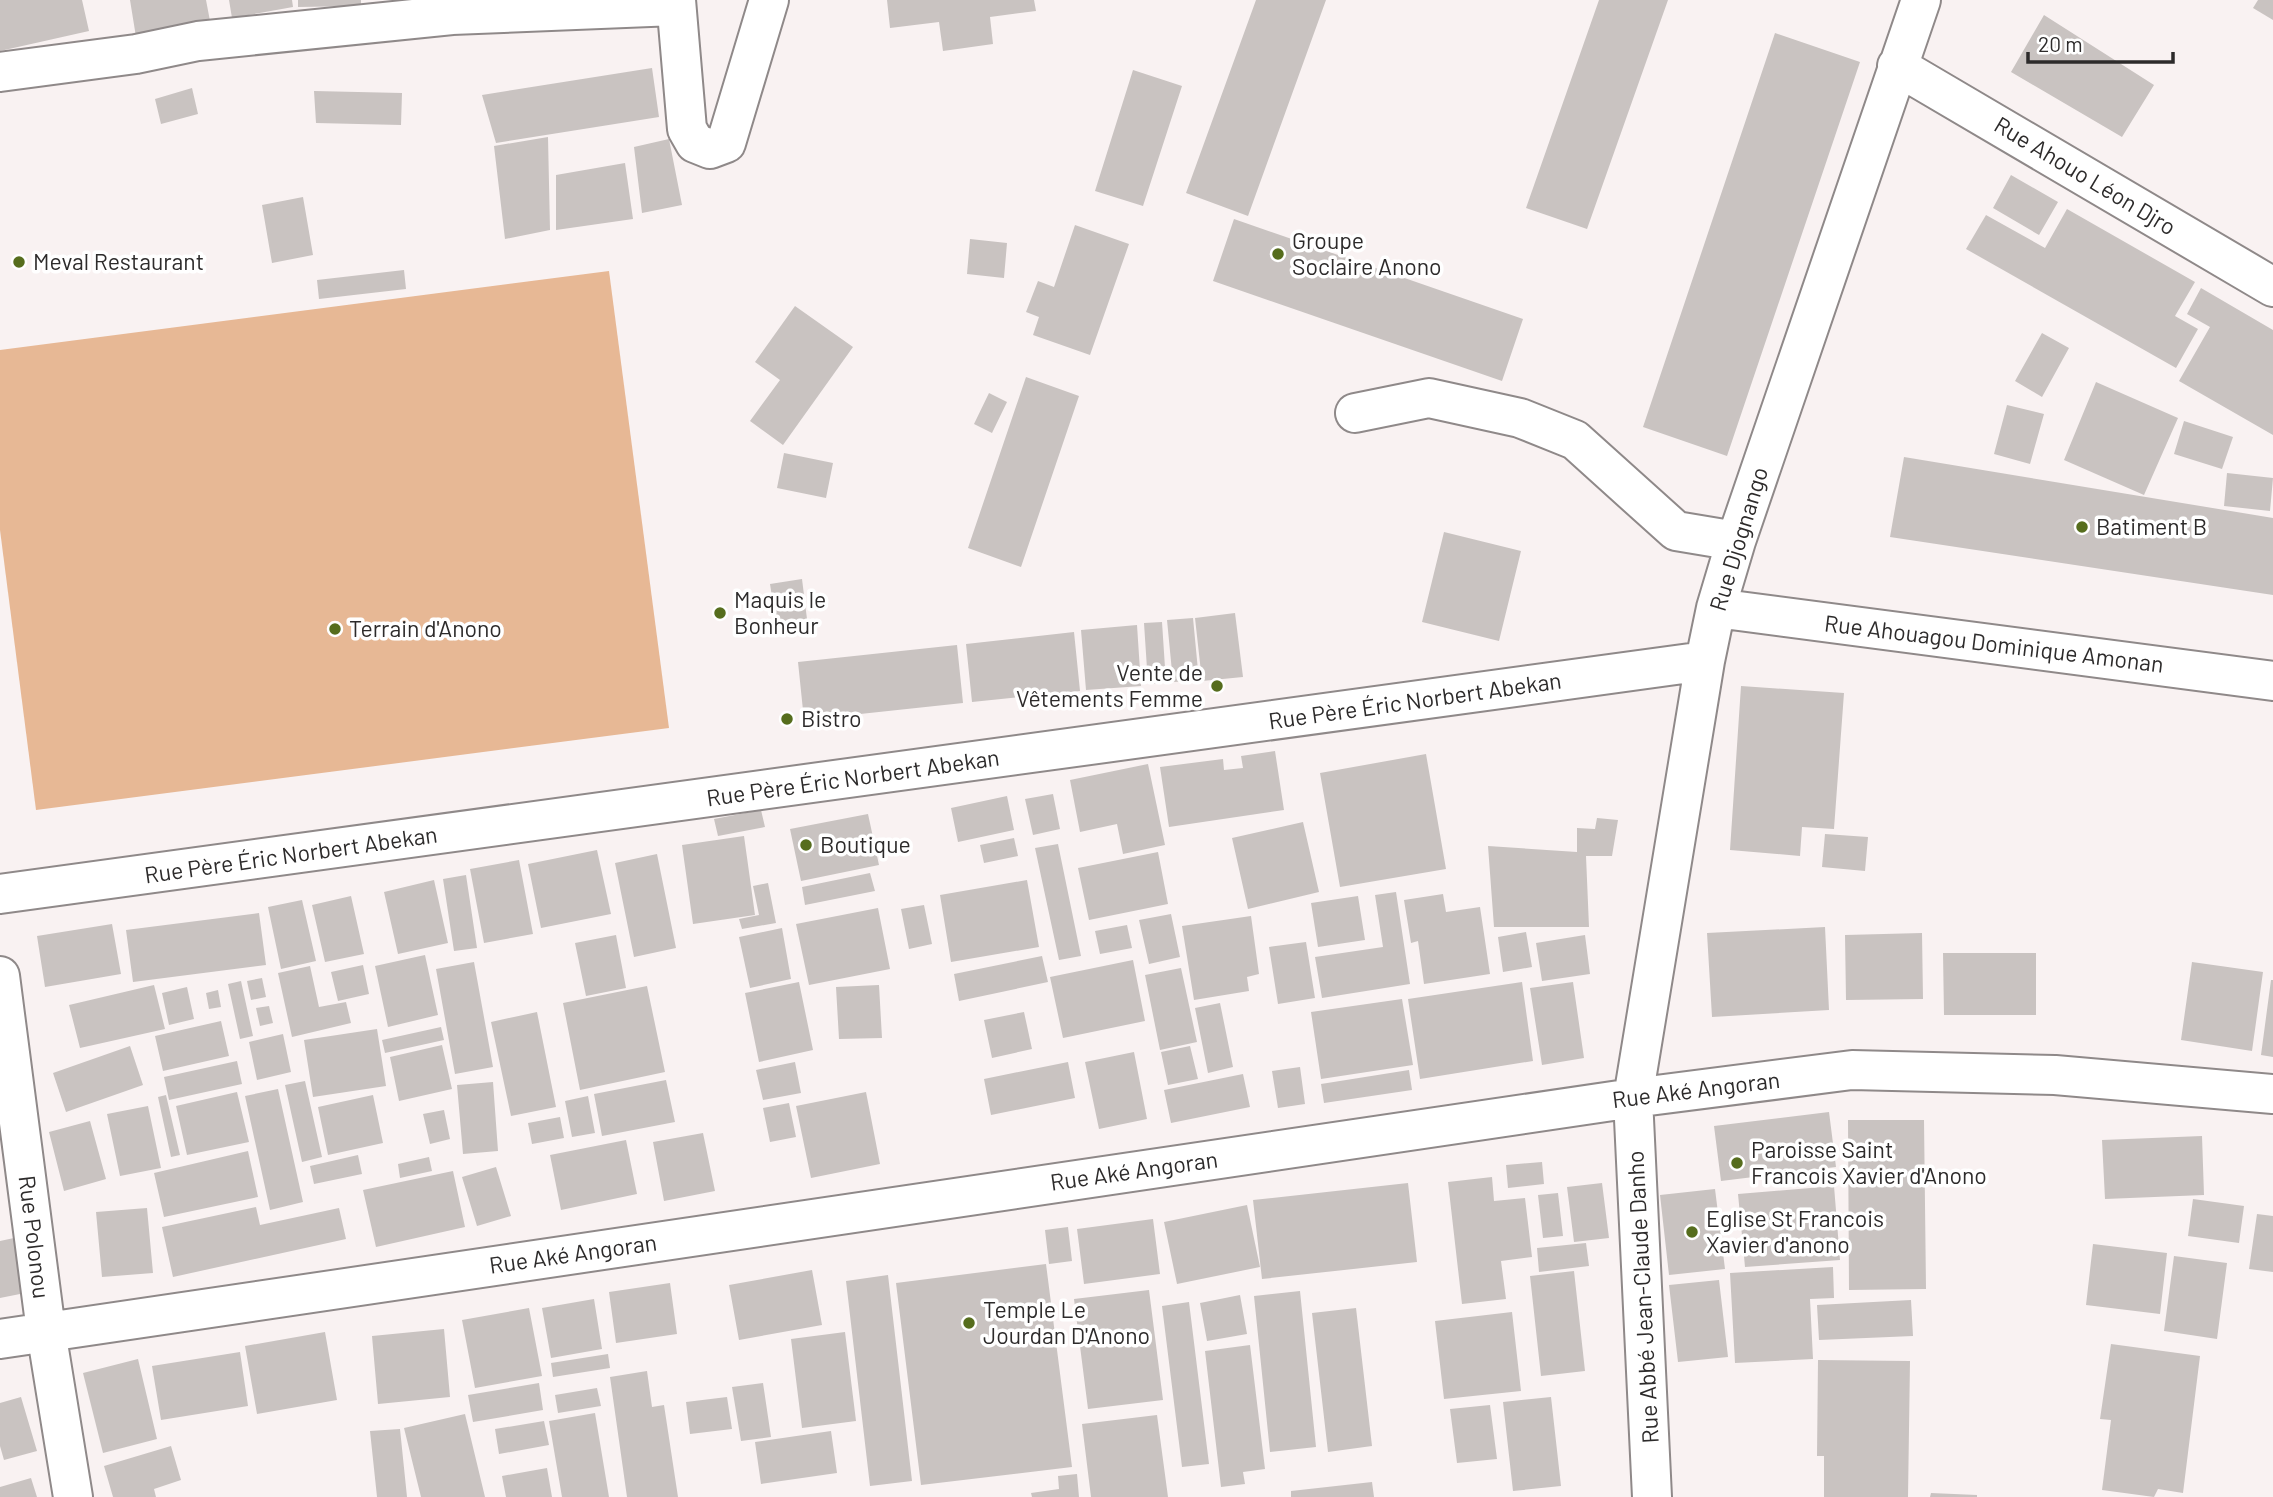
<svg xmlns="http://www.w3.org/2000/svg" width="2273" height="1497" font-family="Barlow,sans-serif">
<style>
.green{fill:#e7b895}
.building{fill:#c9c3c1}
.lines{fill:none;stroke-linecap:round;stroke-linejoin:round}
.minor-casing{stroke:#8f8989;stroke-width:42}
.minor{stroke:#fff;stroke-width:38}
.poi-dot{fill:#566d1d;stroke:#fff;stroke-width:2.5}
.labels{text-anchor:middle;stroke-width:7;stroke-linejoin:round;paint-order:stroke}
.street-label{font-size:23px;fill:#2d2b2b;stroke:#fff}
.poi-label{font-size:23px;fill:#2d2b2b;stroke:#fff;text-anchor:start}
</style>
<rect width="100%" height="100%" fill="#f9f2f2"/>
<path class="green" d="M609,271L669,728L36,810L0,530V350Z"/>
<path class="building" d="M0,0H82L89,31L0,51Z
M130,0H206L210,21L136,37Z
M229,0H292L293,7L232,18Z
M298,0H361V6L298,7Z
M887,0H1034L1036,11L990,17L993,44L943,51L939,22L890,28Z
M1256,0H1326L1248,216L1186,193Z
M1599,0H1668L1587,229L1526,208Z
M2258,0H2273V20L2253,8Z
M2044,15L2154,85L2122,137L2011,72Z
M1775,33L1860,62L1727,456L1643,427Z
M652,68L659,117L496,143L482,95Z
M1133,70L1182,86L1143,206L1095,191Z
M192,88L198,114L161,124L155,99Z
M314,91L402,93L401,125L316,123Z
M548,137L550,230L505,239L494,146Z
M669,139L682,205L642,213L634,147Z
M625,163L633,219L556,230V175Z
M2011,175L2058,202L2039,235L1993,208Z
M303,197L313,255L272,263L262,205Z
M2067,209L2195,282L2175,316L2198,329L2176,368L1966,249L1986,215L2045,248Z
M1234,219L1523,319L1502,381L1213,281Z
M1075,225L1129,244L1090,355L1033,335L1039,317L1026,312L1038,281L1054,287Z
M970,239L1007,243L1004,278L967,274Z
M404,270L406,289L319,299L317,280Z
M2201,288L2273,330V435L2179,381L2210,327L2187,314Z
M795,306L853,347L783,445L750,421L780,380L755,362Z
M2042,333L2069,348L2042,397L2015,381Z
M1026,377L1079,396L1021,567L968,548Z
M2096,382L2178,418L2144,495L2064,460Z
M989,393L1007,402L992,433L974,424Z
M2007,405L2044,414L2030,464L1994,454Z
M2184,421L2233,437L2222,469L2174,454Z
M784,453L833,463L826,498L777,488Z
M1904,457L2273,518V595L1890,537Z
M2227,473L2273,478L2270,511L2224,506Z
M1444,532L1521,551L1499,641L1422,622Z
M802,579L807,619L776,623L770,584Z
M1235,613L1243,677L1202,681L1195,618Z
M1193,618L1199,681L1173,682L1167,620Z
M1162,622L1166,683L1148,684L1144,623Z
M1137,625L1141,686L1086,690L1081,630Z
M1074,632L1080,691L972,702L966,644Z
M957,645L963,703L804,720L798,662Z
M1741,686L1844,693L1834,829L1802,827L1800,856L1730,850Z
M1275,751L1284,810L1169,827L1160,767L1223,759L1224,770L1243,768L1241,756Z
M1426,754L1446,869L1340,887L1320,773Z
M1148,764L1165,845L1123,854L1117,824L1080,832L1070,780Z
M1053,794L1060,829L1033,835L1025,799Z
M1007,796L1014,830L958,842L951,808Z
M761,810L765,827L718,836L714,819Z
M868,814L879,865L801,881L790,829Z
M1597,818L1618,820L1612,856H1586L1589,927H1494L1488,846L1577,852V828L1595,829Z
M1303,822L1319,892L1248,909L1232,838Z
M1825,834L1868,837L1865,871L1822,867Z
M744,836L755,915L693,924L682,845Z
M1014,838L1018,856L984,863L980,845Z
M1058,844L1081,956L1059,960L1035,848Z
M597,850L611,914L541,928L528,864Z
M1158,852L1168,904L1089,920L1078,868Z
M657,854L676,948L634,957L615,863Z
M519,860L533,934L484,943L470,869Z
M870,873L875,891L805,905L802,887Z
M466,875L477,948L454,951L443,879Z
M434,880L448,943L398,954L384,892Z
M1027,880L1039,947L951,962L940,895Z
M768,883L776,923L742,929L739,919L759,915L753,886Z
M1396,892L1410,984L1322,998L1315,957L1383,947L1375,895Z
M1443,894L1446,912L1480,907L1490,974L1424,984L1418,941L1411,943L1404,900Z
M351,896L364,954L325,962L312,905Z
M1358,896L1365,940L1318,947L1311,903Z
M302,900L316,961L281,969L268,907Z
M924,905L932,944L909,949L901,909Z
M878,908L890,969L809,985L796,924Z
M259,913L266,965L133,982L126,930Z
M1171,914L1180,957L1149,964L1139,920Z
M1251,916L1259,974L1247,977L1249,991L1194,1000L1182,926Z
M112,924L121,974L45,987L37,936Z
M1127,925L1132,948L1100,954L1095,931Z
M1825,927L1829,1010L1712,1017L1707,933Z
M782,928L791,979L750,988L739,937Z
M1526,932L1532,967L1503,972L1498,937Z
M1922,933L1923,999L1846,1000L1845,935Z
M616,935L626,988L586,996L575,943Z
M1585,935L1590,974L1542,981L1536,943Z
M1306,942L1315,998L1278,1004L1269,947Z
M1943,953H2036V1015H1944Z
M425,955L438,1015L388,1027L375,966Z
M1042,956L1048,982L959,1001L954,974Z
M1133,960L1145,1021L1063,1038L1050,977Z
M474,962L493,1067L455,1074L436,969Z
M2192,962L2263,972L2252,1051L2181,1040Z
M363,965L369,994L338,1001L331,972Z
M310,966L319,1007L346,1002L351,1023L292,1037L278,973Z
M1181,968L1197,1042L1160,1050L1145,975Z
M262,978L266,997L251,1000L247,981Z
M2271,980H2273V1057L2261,1055Z
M241,981L253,1036L240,1039L228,984Z
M799,982L813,1050L759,1062L745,993Z
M1522,982L1533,1061L1420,1079L1408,999Z
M1573,982L1584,1058L1542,1065L1530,988Z
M154,985L165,1029L80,1048L69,1005Z
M879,985L882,1038L839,1039L836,987Z
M647,986L665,1072L580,1090L563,1003Z
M187,987L194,1019L169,1025L162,993Z
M218,990L221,1007L209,1009L206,993Z
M1402,999L1413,1065L1321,1079L1311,1012Z
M1220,1003L1233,1067L1208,1073L1195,1008Z
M269,1006L273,1023L260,1026L256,1008Z
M537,1012L556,1107L511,1116L491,1022Z
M1024,1012L1032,1049L992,1058L984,1020Z
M221,1021L229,1056L163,1071L155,1036Z
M441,1027L444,1040L385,1053L382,1040Z
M377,1029L386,1086L313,1097L304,1040Z
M283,1034L291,1072L257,1080L249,1042Z
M442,1045L452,1089L399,1101L390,1057Z
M130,1046L143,1085L66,1112L53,1073Z
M1190,1046L1198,1079L1168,1085L1161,1052Z
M1134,1052L1147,1119L1099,1129L1085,1062Z
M237,1061L242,1084L169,1100L164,1077Z
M795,1062L801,1093L763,1100L756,1070Z
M1068,1062L1075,1098L991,1115L984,1079Z
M1300,1067L1305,1104L1278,1108L1272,1071Z
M1409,1070L1412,1090L1324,1103L1321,1084Z
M1243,1074L1250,1107L1171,1123L1164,1090Z
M666,1080L675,1122L602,1136L594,1094Z
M305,1081L322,1157L302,1162L285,1085Z
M493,1082L498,1151L463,1154L457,1085Z
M278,1089L303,1202L270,1210L245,1096Z
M237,1092L249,1142L187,1155L176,1106Z
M866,1092L880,1164L811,1178L796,1106Z
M166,1095L180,1155L171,1157L158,1097Z
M373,1095L383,1143L328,1155L318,1107Z
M588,1096L595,1133L572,1137L565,1101Z
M789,1103L796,1137L770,1142L763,1108Z
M148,1106L161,1168L120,1176L107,1114Z
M444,1110L450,1139L430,1144L423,1114Z
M1829,1112L1836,1167L1721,1181L1714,1126Z
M560,1117L564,1138L532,1144L528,1123Z
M1848,1120H1924L1926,1289L1849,1290Z
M90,1121L106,1179L64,1191L49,1132Z
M703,1133L715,1191L664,1201L653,1142Z
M2202,1136L2204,1195L2105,1199L2102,1140Z
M626,1140L637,1194L561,1210L550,1155Z
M248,1151L258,1197L164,1217L154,1173Z
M358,1155L362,1174L314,1184L310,1166Z
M429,1157L432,1171L400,1178L398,1164Z
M1542,1162L1544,1184L1508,1188L1506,1165Z
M496,1167L511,1216L477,1226L462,1177Z
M453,1171L465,1227L376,1247L363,1190Z
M1492,1177L1494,1201L1525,1198L1532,1257L1501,1261L1506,1299L1462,1304L1448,1182Z
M1408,1183L1417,1262L1262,1279L1253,1200Z
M1602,1183L1609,1238L1574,1242L1567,1187Z
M1834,1186L1840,1260L1745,1267L1738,1194Z
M1715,1189L1725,1269L1669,1275L1660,1195Z
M1558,1193L1563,1236L1543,1238L1538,1195Z
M2193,1199L2244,1206L2239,1243L2188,1236Z
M1247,1205L1260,1267L1177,1284L1164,1222Z
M256,1207L260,1225L339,1208L346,1239L173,1277L162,1227Z
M147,1208L153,1273L102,1277L96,1212Z
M2257,1214L2273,1216V1272L2249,1269Z
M1153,1219L1160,1274L1084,1284L1077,1229Z
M1068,1227L1072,1261L1049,1264L1045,1230Z
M14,1238L25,1293L0,1298V1241Z
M1586,1243L1589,1266L1539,1272L1537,1248Z
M2093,1244L2167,1253L2160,1314L2086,1305Z
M2174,1256L2227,1263L2217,1339L2164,1331Z
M1046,1264L1072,1467L921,1485L896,1283Z
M1833,1267L1834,1298L1810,1299L1813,1359L1735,1363L1730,1273Z
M812,1270L822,1325L739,1340L729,1285Z
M1574,1271L1585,1371L1541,1376L1530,1276Z
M888,1275L912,1481L870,1486L846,1281Z
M1719,1280L1728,1357L1678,1362L1669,1285Z
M670,1283L677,1334L616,1343L609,1292Z
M1149,1290L1163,1400L1088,1409L1074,1299Z
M1300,1291L1316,1447L1270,1452L1254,1296Z
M1240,1295L1247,1334L1207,1341L1200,1303Z
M594,1299L602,1349L551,1358L542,1308Z
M1911,1300L1913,1336L1819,1340L1817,1305Z
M1189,1302L1209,1464L1182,1467L1162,1306Z
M529,1308L542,1376L475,1388L462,1320Z
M1356,1308L1372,1446L1328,1452L1312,1313Z
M1512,1312L1521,1391L1444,1399L1435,1321Z
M444,1329L450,1397L378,1404L372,1336Z
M325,1332L337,1400L257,1414L245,1346Z
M845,1332L856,1421L802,1428L791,1339Z
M2111,1344L2200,1356L2183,1493L2158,1489L2154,1497L2102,1490L2111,1420L2100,1419Z
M1250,1345L1265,1469L1243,1472L1245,1484L1221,1487L1205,1351Z
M240,1352L248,1406L161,1420L152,1366Z
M608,1354L610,1368L553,1377L551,1363Z
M138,1359L157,1439L103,1453L83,1373Z
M1818,1360L1910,1361L1908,1497H1824V1456H1817Z
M647,1371L652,1407L664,1405L678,1497H627L610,1377Z
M539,1383L543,1410L473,1422L468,1395Z
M763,1383L771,1437L741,1441L732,1387Z
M597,1388L601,1406L558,1413L555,1395Z
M21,1397L37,1451L4,1460L0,1446V1403Z
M727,1397L732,1429L690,1434L686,1402Z
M1551,1397L1561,1486L1513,1491L1503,1402Z
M1490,1405L1497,1459L1457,1463L1450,1409Z
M595,1413L609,1497H562L549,1421Z
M465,1414L485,1497H421L404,1428Z
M1157,1415L1168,1497H1091L1082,1424Z
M544,1421L549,1445L499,1454L495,1429Z
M400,1429L407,1497H377L370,1431Z
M831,1431L837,1473L761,1484L755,1442Z
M171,1446L181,1480L154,1489L156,1497H113L104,1466Z
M547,1468L552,1497H506L502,1476Z
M1077,1474L1079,1497H1032L1031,1493L1059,1489L1058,1476Z
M31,1478L37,1497H0V1487Z
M1372,1482L1374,1497H1291V1491Z
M1931,1493L1977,1495V1497H1930Z"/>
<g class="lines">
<defs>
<path id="minor" d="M676,0L687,129L695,143L710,149L726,143L769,0
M1897,66L2273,287
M0,72L136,54L198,41L452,15L675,6
M1355,413L1429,398L1520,418L1575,440L1676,531L1736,541
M1716,608L2273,681
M0,894L1705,661
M0,976L46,1331L73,1497
M0,1339L1633,1098L1852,1070L2055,1075L2273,1094
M1652,1497L1633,1098L1705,661L1716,608L1736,541L1921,0"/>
</defs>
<use href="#minor" class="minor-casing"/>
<use href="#minor" class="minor"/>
</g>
<g class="poi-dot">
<circle cx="1278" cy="254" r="7"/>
<circle cx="19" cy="262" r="7"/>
<circle cx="2082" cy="527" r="7"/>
<circle cx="720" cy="613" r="7"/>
<circle cx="335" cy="629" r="7"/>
<circle cx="1217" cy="686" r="7"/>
<circle cx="787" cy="719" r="7"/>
<circle cx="806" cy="845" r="7"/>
<circle cx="1737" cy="1163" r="7"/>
<circle cx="1692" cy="1232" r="7"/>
<circle cx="969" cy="1323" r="7"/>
</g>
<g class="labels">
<g class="street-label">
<text transform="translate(2085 176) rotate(31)" y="8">Rue Ahouo Léon Djro</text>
<text transform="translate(1739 539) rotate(-73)" y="8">Rue Djognango</text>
<text transform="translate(1994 644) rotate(7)" y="8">Rue Ahouagou Dominique Amonan</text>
<text transform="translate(1415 701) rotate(-8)" y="8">Rue Père Éric Norbert Abekan</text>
<text transform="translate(853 778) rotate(-8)" y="8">Rue Père Éric Norbert Abekan</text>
<text transform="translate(291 855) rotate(-8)" y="8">Rue Père Éric Norbert Abekan</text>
<text transform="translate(1696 1090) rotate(-7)" y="8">Rue Aké Angoran</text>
<text transform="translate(1134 1171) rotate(-8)" y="8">Rue Aké Angoran</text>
<text transform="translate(34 1237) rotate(83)" y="8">Rue Polonou</text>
<text transform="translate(573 1254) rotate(-8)" y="8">Rue Aké Angoran</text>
<text transform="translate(1643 1297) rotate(-93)" y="8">Rue Abbé Jean-Claude Danho</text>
</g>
<g class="poi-label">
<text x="1292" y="249">Groupe<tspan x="1292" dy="26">Soclaire Anono</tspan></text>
<text x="33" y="270">Meval Restaurant</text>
<text x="2096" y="535">Batiment B</text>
<text x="734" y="608">Maquis le<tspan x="734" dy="26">Bonheur</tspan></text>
<text x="349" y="637">Terrain d'Anono</text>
<text x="1203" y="681" text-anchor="end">Vente de<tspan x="1203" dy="26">Vêtements Femme</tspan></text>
<text x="801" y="727">Bistro</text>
<text x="820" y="853">Boutique</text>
<text x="1751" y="1158">Paroisse Saint<tspan x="1751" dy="26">Francois Xavier d'Anono</tspan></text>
<text x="1706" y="1227">Eglise St Francois<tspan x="1706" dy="26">Xavier d'anono</tspan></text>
<text x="983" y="1318">Temple Le<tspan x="983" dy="26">Jourdan D'Anono</tspan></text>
</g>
</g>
<path d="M2028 52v10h145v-10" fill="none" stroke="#2d2b2b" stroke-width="3.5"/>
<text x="2038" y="52" font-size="21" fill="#2d2b2b" stroke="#ffffff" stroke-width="5" paint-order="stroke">20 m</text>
</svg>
